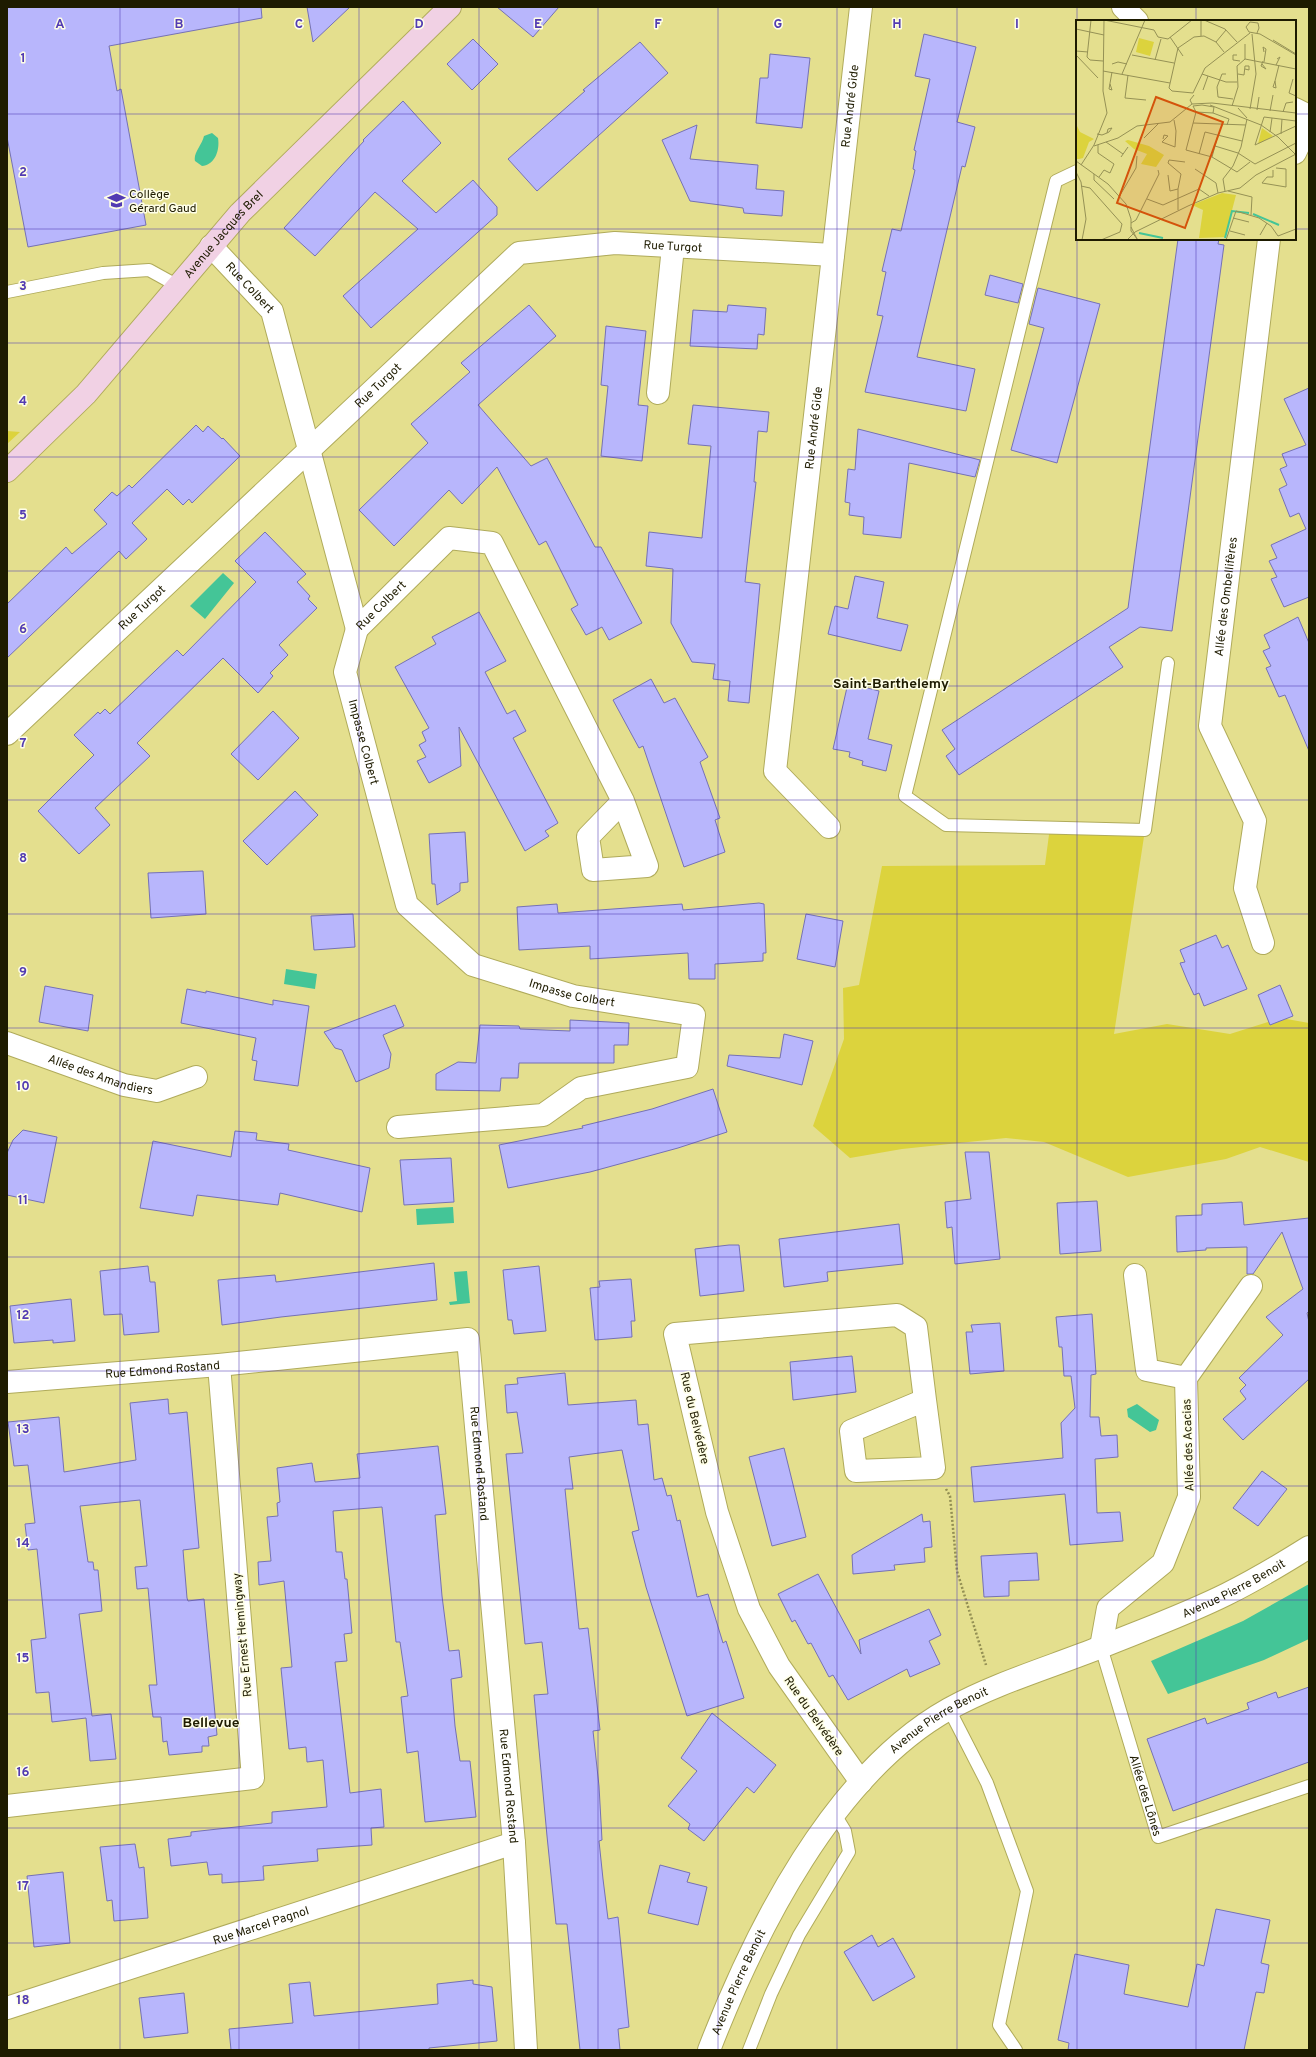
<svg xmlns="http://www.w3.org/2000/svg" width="1316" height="2057" font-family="Overpass,sans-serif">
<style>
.green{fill:#dcd33d}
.water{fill:#44c597}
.building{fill:#b8b6fc;stroke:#7571b5}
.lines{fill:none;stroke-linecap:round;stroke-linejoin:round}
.service-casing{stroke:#b0ab5b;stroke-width:14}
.minor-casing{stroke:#b0ab5b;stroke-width:24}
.tertiary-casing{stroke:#b0ab5b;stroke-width:24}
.secondary-casing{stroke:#b0ab5b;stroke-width:24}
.path{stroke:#949054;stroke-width:2.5;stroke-dasharray:2 2;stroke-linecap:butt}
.service{stroke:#fff;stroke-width:12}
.minor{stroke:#fff;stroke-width:22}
.tertiary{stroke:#fff;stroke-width:22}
.secondary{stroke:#f1d1e4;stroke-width:22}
.grid{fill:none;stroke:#523bb2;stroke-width:1;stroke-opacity:0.55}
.labels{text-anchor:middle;stroke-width:3;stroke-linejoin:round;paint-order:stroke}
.street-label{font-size:12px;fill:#1e1b00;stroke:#fefee6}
.poi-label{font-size:12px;fill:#1e1b00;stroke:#fefee6;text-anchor:start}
.quarter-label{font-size:14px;font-weight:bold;fill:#1e1b00;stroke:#fefee6}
.inset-river{fill:none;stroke:#44c597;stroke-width:2}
.inset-road{fill:none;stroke:#959155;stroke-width:1}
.view{fill:#d4530b;fill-opacity:0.15;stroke:#d4530b;stroke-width:2}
.inset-edge{fill:none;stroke:#1e1b00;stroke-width:2}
.grid-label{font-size:13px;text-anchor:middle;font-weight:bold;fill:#523bb2;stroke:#fefee6;stroke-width:3;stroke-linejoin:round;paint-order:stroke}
</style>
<rect width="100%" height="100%" fill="#e4df8e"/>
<path class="green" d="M7,431L20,432L7,444Z
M1050,827L1145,830L1114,1034L1167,1024L1230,1034L1281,1018L1309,1023V1162L1260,1147L1226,1159L1128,1177L1044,1142L1006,1138L902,1149L850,1158L813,1126L844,1039L843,988L859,985L882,866L1045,865Z"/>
<path class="water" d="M212,133L218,138C220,150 215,165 202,166L195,161C193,153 202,145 204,136Z
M223,573L234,583L205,619L190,606Z
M286,969L317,974L315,989L284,984Z
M453,1207L454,1223L417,1225L416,1209Z
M467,1271L470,1303L450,1305L449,1302L457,1301L454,1272Z
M1137,1404L1159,1420L1156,1430L1150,1432L1128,1417L1127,1409Z
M1309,1584V1639L1264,1660L1168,1694L1151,1661L1243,1621Z"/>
<path class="building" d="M7,7H261L262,18L109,46L117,91L121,89L146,225L28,247L7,137Z
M307,7H350L313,42Z
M497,7H559L533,37Z
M924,34L976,47L957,122L975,127L965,167L962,166L917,357L975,369L966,411L865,392L883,316L877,315L886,272L882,271L892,229L901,231L915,170L913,169L916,151L914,150L930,79L915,76Z
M473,39L498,64L472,90L447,64Z
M640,42L668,73L537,191L508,159L585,91L583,90Z
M770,54L810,58L802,128L756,123L760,78H768Z
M403,101L441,143L402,181L436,213L473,180L497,207V215L371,328L343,296L418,229L375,192L315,256L284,228L364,141L363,140Z
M697,125L690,159L758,165L756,189L784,191L782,216L744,213L743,208L690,201L662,140Z
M1178,239H1219L1218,244L1224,245L1172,631L1140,627L1109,647L1123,667L959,775L946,756L955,749L942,730L1128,608Z
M990,275L1023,284L1018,303L985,295Z
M1038,288L1100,304L1057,463L1011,450L1044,328L1029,324Z
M529,305L556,336L478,405L531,466L547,458L595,547H601L642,623L609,640L602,627L586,635L571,609L578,605L546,541L539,545L497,467L462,504L449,490L394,546L359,510L428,443L411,424L470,372L461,363Z
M728,305L766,308L764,335L758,334L757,349L690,346L693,310L727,312Z
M606,326L646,331L638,405L648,406L642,461L601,456L608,386L601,385Z
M1309,388V597L1284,607L1271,579L1277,577L1269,561L1277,558L1271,545L1306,529L1299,513L1290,517L1279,489L1287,485L1280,469L1287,466L1282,454L1306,445L1284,399Z
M693,405L769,412L767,432L758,431L754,482H756L745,582L760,584L749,703L728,701L730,681L713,679L715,664L692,662L671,623L673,569L646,566L649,532L702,538L711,446L688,444Z
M196,425L203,432L208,426L222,439L223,438L240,456L192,503L189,499L183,505L167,489L132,523L147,539L126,559L119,551L7,658V604L66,547L72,554L107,524L94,510L112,492L117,496L129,485L132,488Z
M858,429L980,460L975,477L909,463L901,538L863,534L864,517L849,515L850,503L845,502L848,469L855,470Z
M265,532L306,574L297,582L310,596L308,599L317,608L279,645L288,655L270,673L273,676L258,693L223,658L137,743L150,756L95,808L110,825L79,854L38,811L94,755L74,735L98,712L100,714L105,709L110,714L177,650L183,656L256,582L235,561Z
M855,576L884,582L877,618L908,625L901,651L828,634L835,606L848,609Z
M479,612L506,661L485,672L507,714L515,710L526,731L513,738L558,823L545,831L549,836L525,851L459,727L461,766L429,783L417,761L426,757L419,745L426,741L422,732L429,728L395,667L436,644L432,637Z
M1298,617L1309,643V751L1285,695L1279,697L1266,668L1271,666L1263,651L1270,648L1264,635Z
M651,679L664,703L675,698L708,757L700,762L720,818L715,820L725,852L684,867L643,746L639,748L613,700Z
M848,683L879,691L868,739L892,745L886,771L862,765L863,761L849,757L850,752L833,749Z
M273,711L299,738L258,780L231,754Z
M295,791L318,815L267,865L243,841Z
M465,832L468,882L460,883V891L437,905L435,884H432L429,834Z
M203,871L206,914L151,918L148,873Z
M759,903L764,904L766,953H763V961L715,964V979H689L688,953L590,959V946L519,950L517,907L557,904L558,913L682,904L683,910Z
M353,914L355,947L314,950L311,916Z
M806,914L843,921L835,967L797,959Z
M1216,935L1222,948L1228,945L1247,989L1204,1006L1199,993L1194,995L1187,980L1180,963L1185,962L1180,950Z
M1280,985L1293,1016L1270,1025L1258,995Z
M45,986L93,995L88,1031L39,1022Z
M187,989L206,993V991L273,1005V1000L309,1006L298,1086L254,1080L257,1061L252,1060L256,1038L181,1023Z
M395,1005L404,1026L383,1035L391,1054L389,1068L356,1082L342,1050L335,1048L324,1032Z
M570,1020L629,1023L628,1045H614V1063H519L518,1078H501L500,1091L436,1090V1074L458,1062L476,1063L480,1025L519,1026L520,1029L570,1031Z
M784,1034L813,1041L802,1085L727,1066L729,1055L780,1058Z
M713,1089L727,1132L678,1148L590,1172L508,1188L499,1145L583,1128L582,1126L652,1109Z
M23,1130L57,1137L44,1203L7,1195V1153L13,1140Z
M235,1131L257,1133L256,1140L289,1144L288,1150L370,1168L362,1212L280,1193L278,1205L197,1195L193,1216L140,1208L153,1141L231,1157Z
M965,1152H989L1000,1259L955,1264L952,1227L947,1228L945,1202L971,1199Z
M451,1158L454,1202L404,1205L400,1160Z
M1097,1201L1101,1251L1060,1254L1057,1203Z
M1242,1202L1244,1225L1309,1218V1311L1307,1313L1309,1322V1379L1243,1440L1223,1419L1246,1399L1240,1391L1246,1385L1239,1378L1283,1335L1266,1317L1303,1289L1282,1232L1253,1274H1247V1247L1206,1248V1250L1177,1252L1176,1216L1202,1215V1204Z
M899,1224L903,1264L827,1272L828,1281L784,1287L779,1239Z
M729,1245H739L744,1291L700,1296L695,1249Z
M434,1263L437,1300L281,1317L222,1325L218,1280L275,1275L276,1282Z
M148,1266L150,1282H155L159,1332L124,1335L122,1314L104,1315L100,1271Z
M539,1266L546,1331L514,1334L512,1320H508L503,1270Z
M631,1279L635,1321H631L632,1337L595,1340L590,1288L600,1287L599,1281Z
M71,1299L75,1341L53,1343V1340L14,1343L10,1306Z
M1092,1314L1096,1374L1091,1375L1090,1417H1099L1101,1436L1117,1435L1118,1457L1095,1459L1097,1513L1120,1512L1123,1541L1070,1545L1065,1494L974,1502L971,1467L1063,1458L1061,1423L1075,1408L1071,1376H1064L1062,1347H1059L1056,1317Z
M1000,1323L1004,1371L970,1374L966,1332H973L971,1325Z
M852,1356L856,1392L793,1400L790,1362Z
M565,1373L568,1405L636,1400L638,1425L648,1424L654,1480L662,1478L667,1496L671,1495L677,1521L680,1520L697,1597L708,1594L723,1643L726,1641L744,1698L687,1716L646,1587L632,1532L639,1530L622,1450L569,1457L573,1489H565L579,1629L588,1628L600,1730L593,1731L599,1786L602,1840L599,1841L603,1879L608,1919L618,1917L629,2027L618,2029L620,2050H580L567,1924H556L547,1836L534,1695L548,1694L542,1642L525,1644L506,1454L523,1453L517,1412L507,1413L505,1385L518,1384L517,1378Z
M168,1399L169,1414L187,1412L199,1548L183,1550L187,1598L188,1601L204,1599L217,1735L208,1737L209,1746H202V1752L169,1755L167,1741L163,1742L161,1717H153L149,1685H157L148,1588L137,1589L135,1567L147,1566L140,1500L80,1506L88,1562H93L94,1570H98L102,1611L79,1614L92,1716L111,1714L116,1759L90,1761L86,1718L52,1722L49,1692L36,1693L31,1640L46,1638L37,1549L28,1550L25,1524L35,1523L28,1465L14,1466L8,1422L59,1417L64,1472L136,1460L130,1403Z
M438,1446L446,1514L435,1515L442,1596L449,1651L459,1650L462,1677L451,1679L455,1726L460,1761H470L476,1817L425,1822L418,1751L407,1753L401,1697L408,1696L400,1642H396L382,1507L333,1511L336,1552H342L345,1579H347L352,1633L344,1634L347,1661L335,1662L350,1793L381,1789L384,1827L371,1828L372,1845L317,1849L318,1861L263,1866L264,1880L222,1883V1874L209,1875L207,1862L171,1866L168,1839L191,1836V1832L272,1823V1812L327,1807L323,1760L307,1762L306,1747L289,1749L281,1668L292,1667L284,1581L259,1585L258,1562L271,1561L267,1517L278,1516L277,1503L280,1502L277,1468L312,1463L315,1482L360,1478L357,1454Z
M784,1448L806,1537L772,1546L749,1457Z
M1262,1471L1287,1489L1258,1526L1233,1508Z
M922,1514L923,1522L930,1521L932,1547L924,1548L925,1562L894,1565L895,1570L853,1574L852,1555Z
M1037,1553L1039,1580L1009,1581V1596L984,1597L981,1556Z
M818,1574L861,1654L859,1640L929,1609L941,1635L929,1641L940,1664L910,1677L907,1669L848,1700L833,1675L829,1677L811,1643L808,1644L795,1620L792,1622L778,1594Z
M1309,1687V1762L1173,1811L1147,1739L1205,1718L1207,1724L1249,1709L1247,1703L1276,1692L1278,1698Z
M712,1713L776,1765L754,1793L747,1787L704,1841L688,1829L690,1824L668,1806L697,1771L681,1758Z
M135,1844L139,1868L144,1867L148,1918L114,1921L112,1900L107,1901L100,1847Z
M660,1865L690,1873L687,1882L707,1887L698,1925L648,1913Z
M63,1872L70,1943L34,1947L27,1876Z
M1216,1909L1270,1920L1261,1963L1269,1965L1264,1993L1256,1992L1244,2050H1068L1069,2043L1058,2040L1075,1954L1129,1965L1124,1994L1188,2007L1197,1964L1204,1966Z
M872,1935L878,1947L893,1938L915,1977L873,2001L844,1952Z
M473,1980V1984L492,1987L497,2041L429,2048V2050H231L229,2029L293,2023L289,1984L310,1982L314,2016L438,2004L437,1984Z
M184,1993L188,2033L144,2038L139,1998Z"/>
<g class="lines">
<defs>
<g id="service">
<path d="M1077,171L1056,181L905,796L946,825L1145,830L1168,663"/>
<path d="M7,292L103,273L149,270L178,286"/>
<path id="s1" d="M1101,1647L1158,1837L1309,1786"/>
<path d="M949,1709L987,1783L1027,1891L999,2025L1016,2050"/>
<path d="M749,2050L771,1994L799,1935L849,1852L845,1831L834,1813"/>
</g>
<g id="minor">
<path d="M1295,153L1309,123"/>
<path id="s2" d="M211,246L272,311L357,629L449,538L492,543L623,801L647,866L593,870L588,837L623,801"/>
<path d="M658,393L673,247"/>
<path id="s3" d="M357,629L345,672L407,905L473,965L573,996L694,1015L687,1067L581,1088L543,1115L398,1127"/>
<path id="s4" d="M7,734L519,253L615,243L833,255"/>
<path id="s5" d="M829,827L775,771L861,7"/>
<path id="s6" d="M1263,943L1245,888L1255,821L1210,726L1269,239"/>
<path id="s7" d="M7,1043L124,1085L157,1091L196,1077"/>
<path d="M1135,1275L1147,1370L1186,1378"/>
<path id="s8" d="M7,1382L219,1365L468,1339L514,1843L526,2050"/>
<path d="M1101,1647L1108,1608L1163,1563L1189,1497L1186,1378L1251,1286"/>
<path d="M861,1782L779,1666L749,1609L717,1512L675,1334L897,1315L916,1327L925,1400L851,1431L856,1471L934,1468L925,1400"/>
<path d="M7,1806L253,1778L219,1365"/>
<path id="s9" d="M7,2008L514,1843"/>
<path id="s10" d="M709,2050C755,1931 833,1774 949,1709C996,1683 1051,1667 1101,1647C1143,1630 1187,1614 1227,1594C1255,1580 1282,1564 1309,1547"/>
</g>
<path id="tertiary" d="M1123,7L1137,21
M1295,109L1309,116"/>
<g id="secondary">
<path id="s11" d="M7,471L86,394L240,213L450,7"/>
</g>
</defs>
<use href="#service" class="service-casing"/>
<use href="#minor" class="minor-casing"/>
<use href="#tertiary" class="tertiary-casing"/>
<use href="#secondary" class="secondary-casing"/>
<path class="path" d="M946,1489L950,1496L957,1571L986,1665"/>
<use href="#service" class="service"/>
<use href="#minor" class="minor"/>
<use href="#tertiary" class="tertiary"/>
<use href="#secondary" class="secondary"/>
</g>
<path class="grid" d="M120,7V2050M239,7V2050M359,7V2050M479,7V2050M598,7V2050M718,7V2050M837,7V2050M957,7V2050M1077,7V2050M1196,7V21M7,114H1077M1295,114H1309M7,229H1077M1295,229H1309M1196,239V2050M7,343H1309M7,457H1309M7,571H1309M7,686H1309M7,800H1309M7,914H1309M7,1028H1309M7,1143H1309M7,1257H1309M7,1371H1309M7,1486H1309M7,1600H1309M7,1714H1309M7,1828H1309M7,1943H1309"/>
<defs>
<symbol id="school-bare" viewBox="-9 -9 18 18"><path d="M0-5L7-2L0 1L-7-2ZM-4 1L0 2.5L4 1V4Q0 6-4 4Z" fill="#523bb2" stroke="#fefee6" stroke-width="2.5" paint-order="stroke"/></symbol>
</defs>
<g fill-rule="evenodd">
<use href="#school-bare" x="104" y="188" width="25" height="25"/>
</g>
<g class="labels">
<g class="street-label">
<text dy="4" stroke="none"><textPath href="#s5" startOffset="747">Rue André Gide</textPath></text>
<text dy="4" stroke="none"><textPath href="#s11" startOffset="321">Avenue Jacques Brel</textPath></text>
<text dy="4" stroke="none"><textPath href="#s4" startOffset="857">Rue Turgot</textPath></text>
<text dy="4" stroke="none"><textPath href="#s2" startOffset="57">Rue Colbert</textPath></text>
<text dy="4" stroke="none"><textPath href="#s4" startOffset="509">Rue Turgot</textPath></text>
<text dy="4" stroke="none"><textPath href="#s5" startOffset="423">Rue André Gide</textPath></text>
<text dy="4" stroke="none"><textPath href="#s6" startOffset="361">Allée des Ombellifères</textPath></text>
<text dy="4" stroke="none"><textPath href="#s2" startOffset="452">Rue Colbert</textPath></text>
<text dy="4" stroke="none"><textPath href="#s4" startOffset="185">Rue Turgot</textPath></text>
<text dy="4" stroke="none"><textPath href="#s3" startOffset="117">Impasse Colbert</textPath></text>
<text dy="4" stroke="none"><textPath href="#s3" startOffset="478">Impasse Colbert</textPath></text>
<text dy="4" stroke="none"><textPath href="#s7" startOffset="99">Allée des Amandiers</textPath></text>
<text dy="4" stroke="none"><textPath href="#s8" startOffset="156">Rue Edmond Rostand</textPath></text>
<text transform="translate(695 1418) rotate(77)" y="4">Rue du Belvédère</text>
<text transform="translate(1188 1445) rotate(-92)" y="4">Allée des Acacias</text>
<text dy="4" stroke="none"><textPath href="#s8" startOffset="588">Rue Edmond Rostand</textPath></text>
<text dy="4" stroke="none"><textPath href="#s10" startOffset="734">Avenue Pierre Benoit</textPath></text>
<text transform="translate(242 1635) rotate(-95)" y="4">Rue Ernest Hemingway</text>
<text transform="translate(814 1716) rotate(55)" y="4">Rue du Belvédère</text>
<text dy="4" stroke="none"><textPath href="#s10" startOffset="410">Avenue Pierre Benoit</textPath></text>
<text dy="4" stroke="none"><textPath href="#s8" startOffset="912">Rue Edmond Rostand</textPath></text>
<text dy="4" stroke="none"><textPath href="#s1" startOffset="155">Allée des Lônes</textPath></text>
<text dy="4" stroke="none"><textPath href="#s9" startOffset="267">Rue Marcel Pagnol</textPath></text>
<text dy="4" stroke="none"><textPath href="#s10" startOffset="74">Avenue Pierre Benoit</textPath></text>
</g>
<g class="poi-label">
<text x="129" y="198">Collège<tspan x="129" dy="14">Gérard Gaud</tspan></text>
</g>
<g class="quarter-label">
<text x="891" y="688">Saint-Barthelemy</text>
<text x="211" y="1727">Bellevue</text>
</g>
</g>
<g transform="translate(1076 20)">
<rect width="220" height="220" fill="#e4df8e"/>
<path d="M63,18L78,22L74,36L60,32ZM0,104L4,112L18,119L13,122L7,138L3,139H0ZM186,108L197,116L182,124ZM52,120L73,126L88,135L80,147L65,144L71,134L58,129L49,121ZM146,173L160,175L149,217L123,218L127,190L116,185Z" fill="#dcd33d"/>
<path class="inset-river" d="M177,194L203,205M63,213L87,218M149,218L156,191L173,193"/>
<path class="inset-road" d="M15,0L11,37L14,40L27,41M28,0L78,10M128,0L149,9L161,22M0,9L28,15M78,10L82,17L92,19L116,0M181,13L183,8L182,3L174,2L170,7L173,12L184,14L220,35M125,16V0M94,17L107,36M197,20L220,34M140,22L150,10M169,24V39M0,31L12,32M188,32L187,27L190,29L188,42M0,35L22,58M56,35L98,43M161,35H157V40L164,41M79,40L85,19M36,44L42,42L51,44M186,44L190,49L185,46L187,41M200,45L204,37L201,39M27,51L94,63M46,54L69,0M126,54L150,62H161M150,54H146L141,67L142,77L157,79M162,54L168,55L169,46H173V50L169,49M52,55L49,78L70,80M217,59L213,73L220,76M199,61L197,67L200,68L199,61L203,45M34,64L36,70L33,69L36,52M127,70L132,56M117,73L96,71L93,68L102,28L118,17L128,16L140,22L148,32M117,73L129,48L174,13M118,75L114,80L116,84L136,83L220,93M134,85L185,105L202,117L219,134M156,86L162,67L161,46L169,39L220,49M162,88L171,98M174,89L180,54L176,14M181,90L183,77M194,91L197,75M120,92L110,130L136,137L161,152L174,142M120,92L137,93L153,99L151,105M120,92L117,86L126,85L138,87L137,93M207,92L210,83L217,82M220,101L188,97L179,125L220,106M117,103L170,105M194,112L196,98M21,114L26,115L31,113L33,112L36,108L32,109L31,113M205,114L206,99M68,118L83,103M87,119L88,115L92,116L86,122L99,127L100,111L98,100M30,122L47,134M22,125V133L38,144L34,153L28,150L23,157M18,126L42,118L61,106L94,102L116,84M139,126L162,133L179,144L220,123M123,134L129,112L166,121M45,137L52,127M136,137L142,115M0,141L32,164L50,184L55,199V211L62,220M5,145L18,125L31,93L27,71L28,0M119,149L140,163L142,173M197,150V157H191L186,163L210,167V149L200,148M0,152L5,162L10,199L6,220M18,154V160L38,179M92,155L94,171L102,169V190M5,166L14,168L46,204L44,212L25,220M102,169L105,154L92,143L93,140L109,142M149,171L147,159L157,146L165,127L171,99M152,171L176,177L175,195M43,177L60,148L61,136M71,179L87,185L123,169L133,176M157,198L173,202M55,203L60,200L83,154L82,150M55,207L61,219M154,211L169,215M184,215L191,203M51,220L59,212L112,186L142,173L164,168L180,155L220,134M150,220L160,191L183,198L195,206L202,216L220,209"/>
<path class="view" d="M80,77L147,102L109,208L41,183Z"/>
<rect width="220" height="220" class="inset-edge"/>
</g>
<g class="grid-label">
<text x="60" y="28">A</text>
<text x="179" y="28">B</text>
<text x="299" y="28">C</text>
<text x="419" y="28">D</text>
<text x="538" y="28">E</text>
<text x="658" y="28">F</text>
<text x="778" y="28">G</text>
<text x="897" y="28">H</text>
<text x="1017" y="28">I</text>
<text x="23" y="62">1</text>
<text x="23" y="176">2</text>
<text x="23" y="290">3</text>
<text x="23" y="405">4</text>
<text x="23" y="519">5</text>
<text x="23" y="633">6</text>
<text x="23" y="747">7</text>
<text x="23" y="862">8</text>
<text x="23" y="976">9</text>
<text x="23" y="1090">10</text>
<text x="23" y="1204">11</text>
<text x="23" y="1319">12</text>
<text x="23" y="1433">13</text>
<text x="23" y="1547">14</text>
<text x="23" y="1662">15</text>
<text x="23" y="1776">16</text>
<text x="23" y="1890">17</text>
<text x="23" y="2004">18</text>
</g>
<rect width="1316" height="2057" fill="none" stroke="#1e1b00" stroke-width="16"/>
</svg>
